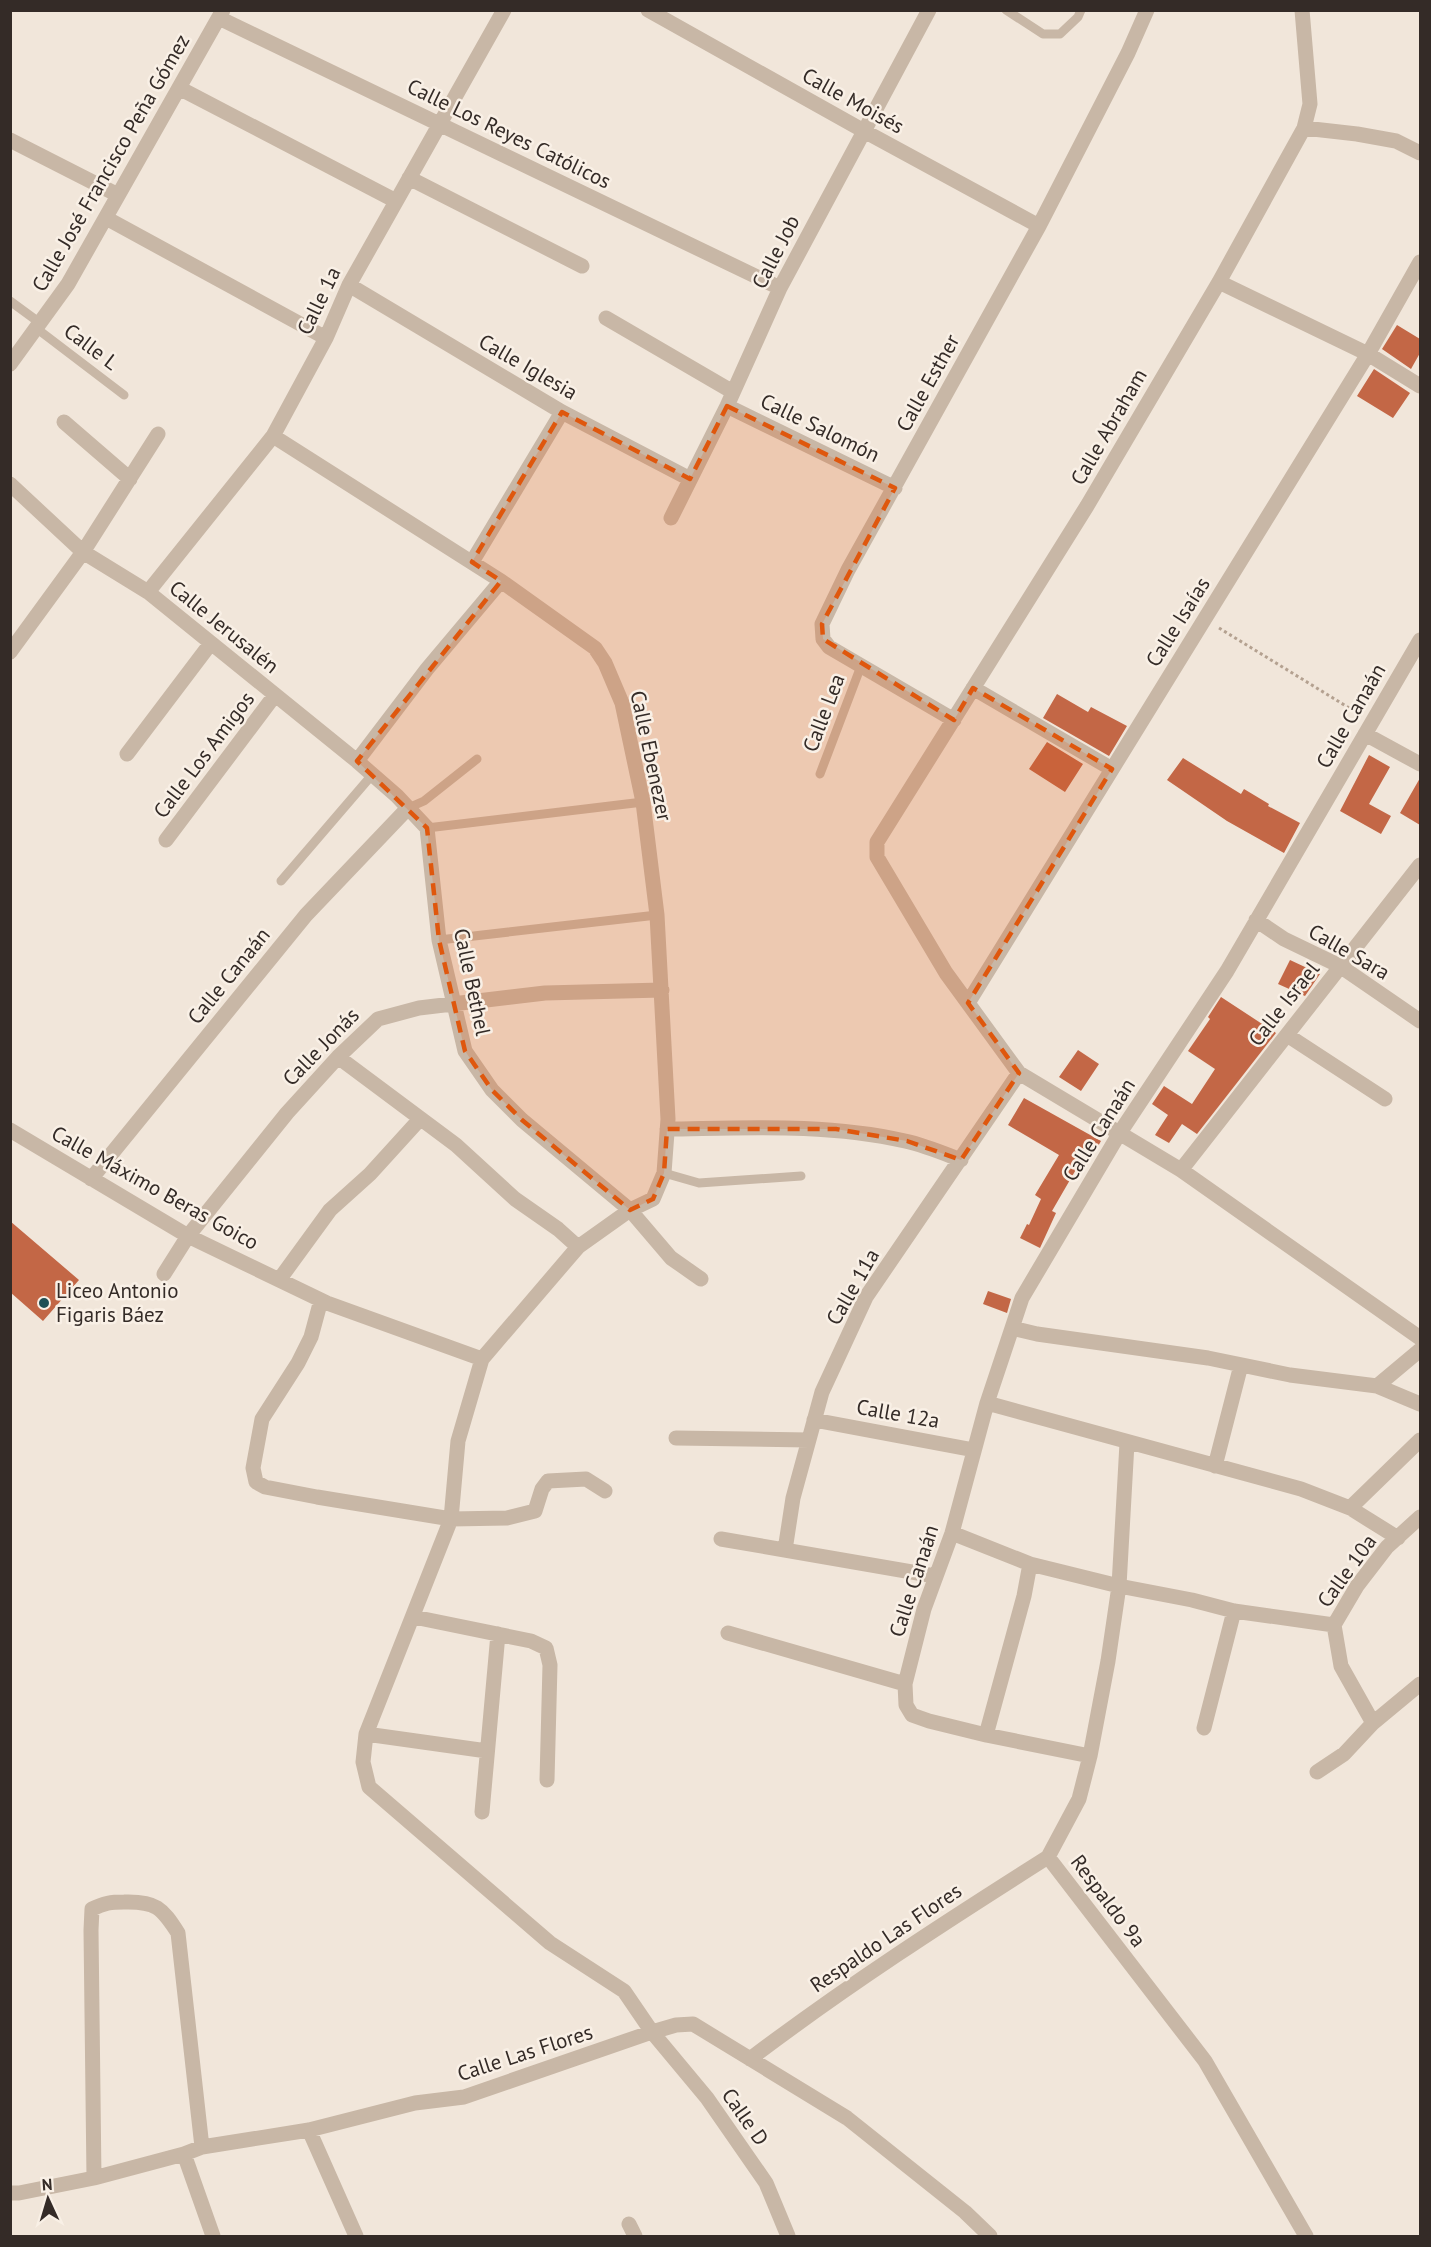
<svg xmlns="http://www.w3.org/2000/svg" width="1431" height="2247" font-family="'PT Sans',sans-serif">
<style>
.building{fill:#c36746}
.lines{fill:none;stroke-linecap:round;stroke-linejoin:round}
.path{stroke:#b4a190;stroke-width:3;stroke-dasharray:3 3;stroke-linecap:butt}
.service{stroke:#c8b7a6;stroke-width:9}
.minor{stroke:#c8b7a6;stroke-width:15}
.marked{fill:#df570d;fill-opacity:0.2;stroke:#df570d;stroke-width:4.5;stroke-dasharray:12 8;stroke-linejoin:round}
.poi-dot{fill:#1e4f55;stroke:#f9f0e6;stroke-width:2}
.labels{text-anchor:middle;stroke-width:5;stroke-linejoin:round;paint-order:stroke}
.street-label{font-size:21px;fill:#342b27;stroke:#f9f0e6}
.poi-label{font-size:21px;fill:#342b27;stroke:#f9f0e6;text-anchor:start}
</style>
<rect width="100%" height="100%" fill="#f1e6da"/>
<path class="building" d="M1397,325L1420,339V353L1411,369L1382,349Z
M1374,369L1410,393L1393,418L1357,396Z
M1057,694L1088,712L1091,707L1127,726L1109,756L1043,718Z
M1047,742L1083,764L1065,792L1029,769Z
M1369,755L1390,767L1369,804L1391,816L1381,834L1340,811Z
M1183,758L1241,794L1244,789L1269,804L1268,806L1300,823L1284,853L1227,821L1167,780Z
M1420,778V825L1400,813Z
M1290,960L1320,974L1305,996L1278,984Z
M1221,997L1276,1033L1197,1134L1182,1124L1169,1143L1155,1135L1168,1115L1152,1104L1164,1086L1192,1104L1215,1069L1188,1051L1210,1019L1208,1017Z
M1078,1050L1099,1064L1081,1091L1059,1077Z
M1024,1098L1101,1141L1085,1169L1078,1166L1052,1211L1056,1213L1040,1248L1020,1238L1027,1224L1029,1225L1041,1199L1035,1195L1059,1155L1008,1125Z
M10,1221L79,1280L43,1321L10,1292Z
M988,1291L1011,1299L1007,1313L983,1304Z"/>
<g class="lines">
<path class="path" d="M1219,628L1359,714"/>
<path class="service" d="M1006,10L1043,34H1060L1078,17L1081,10
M10,301L40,323
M36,328L124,395
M820,774L861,666
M408,808L424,801L477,759
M427,828L643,802
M281,881L372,775
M439,940L657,915
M664,1173L699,1183L801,1176"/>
<path class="minor" d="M648,10L864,131L1039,226
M1302,10L1310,104L1304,128L1219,282L1087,506L877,842V857L946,973L1019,1073L1181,1170L1420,1338
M219,18L780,288
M179,88L396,201
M1304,128L1357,134L1396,141L1420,153
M10,140L118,195
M409,178L582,266
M106,218L326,338
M1219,282L1368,354L1420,386
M349,285L562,412L690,479
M606,318L733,392
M10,364L68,284L223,10
M727,406L895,488
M64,422L130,479
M273,436L501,581L595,648L605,663L622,703L643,802L657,915L668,1119L664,1173L653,1199L630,1210L578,1247L482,1359L458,1441L451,1519L366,1734L363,1762L369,1787L550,1943L624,1991L652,2032L707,2098L766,2183L788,2236
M10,484L83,552L148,592L357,761L397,796L427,828L439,940L465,1051L492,1090L522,1120L630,1210L671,1258L701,1279
M671,518L727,406L780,288L929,10
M472,562L562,412
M148,592L273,436L326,338L349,285L504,10
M10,652L83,552L158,434
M973,688L1112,769
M954,720L829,647L823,639L822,624L848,570L1039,226L1128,53L1147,10
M1365,734L1420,764
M127,754L211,643
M357,761L427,669L501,581
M166,840L275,695
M1256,920L1284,939L1340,966L1420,1021
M968,1003L1368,354L1420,262
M1287,1035L1385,1099
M338,1057L456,1145L515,1199L558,1229L578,1247
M667,1129C746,1128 827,1123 905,1141C924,1145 943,1153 961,1160
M10,1130L188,1236L327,1303L482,1359
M1181,1170L1420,865
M91,1179L306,915L408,808
M164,1274L188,1236L287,1113L338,1057L378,1019L419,1008L545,993L662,990
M279,1280L330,1210L370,1174L420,1119
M321,1300L311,1337L298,1363L262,1419L253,1468L256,1482L265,1487L317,1497L451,1519L507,1518L535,1511L542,1489L548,1481L586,1479L605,1491
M1012,1328L1037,1334L1208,1358L1290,1375L1377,1386L1420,1404
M1377,1386L1420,1350
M987,1403L1301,1489L1350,1508L1398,1538
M814,1420L974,1450
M676,1438L809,1440
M1127,1443L1119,1586L1108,1661L1090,1756L1079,1799L1048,1857L1205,2061L1306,2236
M1215,1466L1241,1365
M1350,1508L1420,1440
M952,1533L1030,1564L1119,1586L1192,1600L1234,1611L1334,1625
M721,1539L935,1576
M785,1550L793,1498L822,1392L866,1297L1019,1073
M1030,1564L1024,1596L986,1735L929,1721L912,1715L906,1705L905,1684L924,1609L952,1533L987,1403L1022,1298L1119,1134L1227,971L1420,640
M414,1617L531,1641L546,1648L550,1665L547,1780
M728,1633L905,1684
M1373,1723L1341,1666L1334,1625L1357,1586L1387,1547L1420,1517
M1204,1728L1234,1611
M366,1734L487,1751
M986,1735L1090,1756
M1317,1772L1344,1754L1373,1723L1420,1684
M482,1812L498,1634
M750,2059C846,1986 947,1921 1048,1857
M309,2130L356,2236
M184,2154L213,2236
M94,2178L91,1930L92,1909C104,1903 111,1902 124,1902C156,1901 162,1908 178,1933L202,2147
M10,2193H19L94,2178L184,2154L202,2147L309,2130L415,2103L464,2097L652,2032L676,2025L693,2024L847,2118L965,2212L990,2236
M629,2224L635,2236"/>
</g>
<path class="marked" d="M727,406L895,488L822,624L823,639L954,720L973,688L1112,769L968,1003L1019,1073L961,1160L907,1141L836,1129H667L664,1173L653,1199L630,1210L522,1120L492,1090L465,1051L439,940L427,828L357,761L501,581L472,562L562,412L690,479Z"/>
<circle class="poi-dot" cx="44" cy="1303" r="6"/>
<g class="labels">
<g class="street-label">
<text transform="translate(853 101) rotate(29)" y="7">Calle Moisés</text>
<text transform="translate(509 134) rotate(26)" y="7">Calle Los Reyes Católicos</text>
<text transform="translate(111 163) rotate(-60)" y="7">Calle José Francisco Peña Gómez</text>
<text transform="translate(776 252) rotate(-63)" y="7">Calle Job</text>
<text transform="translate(319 301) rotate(-64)" y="7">Calle 1a</text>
<text transform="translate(91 347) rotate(37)" y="7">Calle L</text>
<text transform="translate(528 367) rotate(30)" y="7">Calle Iglesia</text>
<text transform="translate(928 383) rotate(-61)" y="7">Calle Esther</text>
<text transform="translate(1109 427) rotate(-60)" y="7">Calle Abraham</text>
<text transform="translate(820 428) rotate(26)" y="7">Calle Salomón</text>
<text transform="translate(1178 622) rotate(-58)" y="7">Calle Isaías</text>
<text transform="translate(224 627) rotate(39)" y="7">Calle Jerusalén</text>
<text transform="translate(824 713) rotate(-69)" y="7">Calle Lea</text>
<text transform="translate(1351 716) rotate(-60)" y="7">Calle Canaán</text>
<text transform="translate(204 755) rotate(-53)" y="7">Calle Los Amigos</text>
<text transform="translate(651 756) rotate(78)" y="7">Calle Ebenezer</text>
<text transform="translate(1349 952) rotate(30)" y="7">Calle Sara</text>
<text transform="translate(229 976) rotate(-51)" y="7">Calle Canaán</text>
<text transform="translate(472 982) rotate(78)" y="7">Calle Bethel</text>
<text transform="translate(1284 1004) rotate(-52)" y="7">Calle Israel</text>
<text transform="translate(321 1047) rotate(-46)" y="7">Calle Jonás</text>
<text transform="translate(1099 1130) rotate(-58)" y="7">Calle Canaán</text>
<text transform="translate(155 1188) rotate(29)" y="7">Calle Máximo Beras Goico</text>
<text transform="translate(853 1287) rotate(-60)" y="7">Calle 11a</text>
<text transform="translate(898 1414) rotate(10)" y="7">Calle 12a</text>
<text transform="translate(1347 1571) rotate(-54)" y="7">Calle 10a</text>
<text transform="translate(914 1581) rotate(-72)" y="7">Calle Canaán</text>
<text transform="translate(1108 1901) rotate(53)" y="7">Respaldo 9a</text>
<text transform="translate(886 1938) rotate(-34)" y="7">Respaldo Las Flores</text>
<text transform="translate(525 2053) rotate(-18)" y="7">Calle Las Flores</text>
<text transform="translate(745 2117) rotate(55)" y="7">Calle D</text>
</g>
<g class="poi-label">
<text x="56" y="1298">Liceo Antonio<tspan x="56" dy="24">Figaris Báez</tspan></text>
</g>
</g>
<rect width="1431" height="2247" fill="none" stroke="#342b27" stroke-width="24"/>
<g transform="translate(48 2199) rotate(356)" stroke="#f9f0e6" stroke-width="4.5" paint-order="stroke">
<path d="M0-4.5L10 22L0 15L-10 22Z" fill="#342b27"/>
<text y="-9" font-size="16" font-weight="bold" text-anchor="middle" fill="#342b27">N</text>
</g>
</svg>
